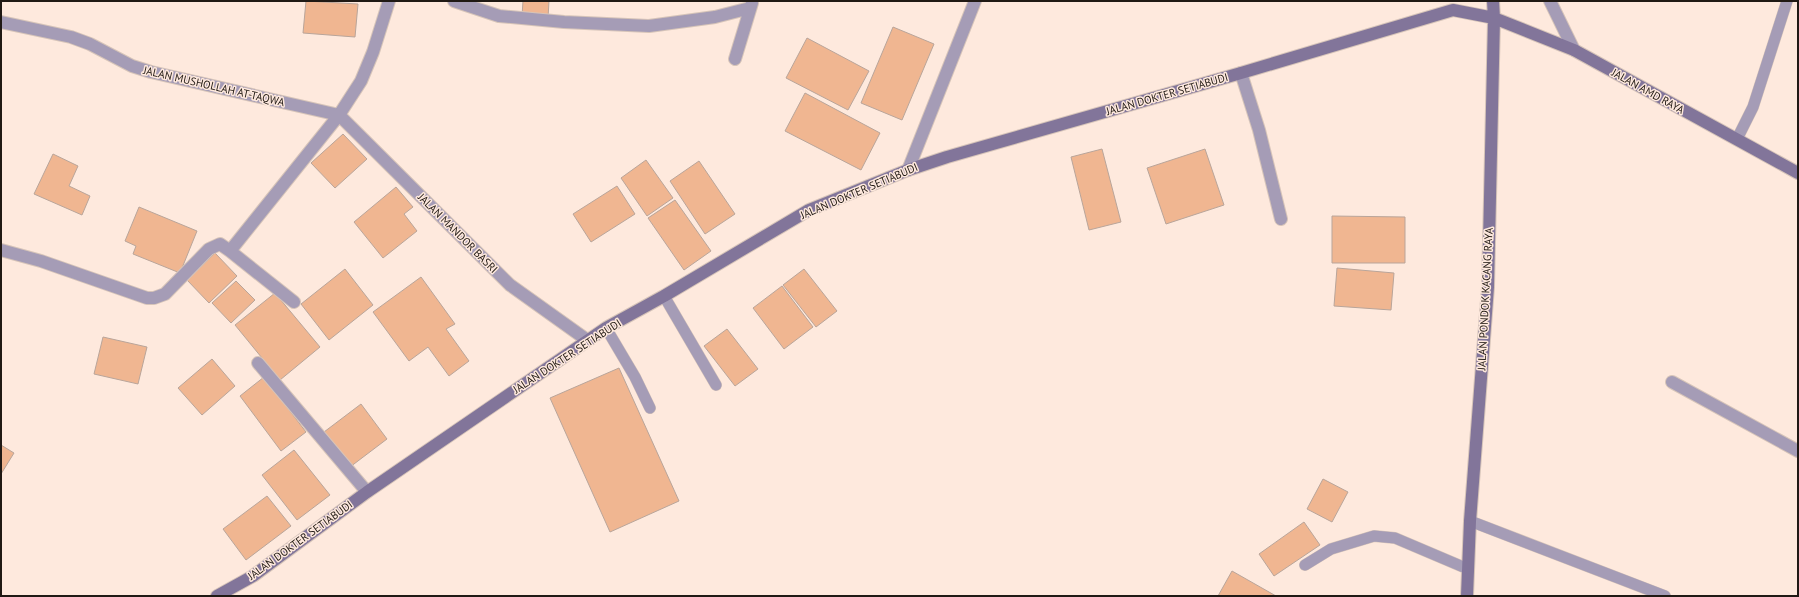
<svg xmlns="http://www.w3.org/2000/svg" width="1799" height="597" font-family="'PT Sans',sans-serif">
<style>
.building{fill:#f0b691;stroke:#b9a59a}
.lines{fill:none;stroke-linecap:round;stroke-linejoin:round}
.lane-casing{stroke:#d6c4b9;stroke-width:12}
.street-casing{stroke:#d6c4b9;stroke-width:14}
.secondary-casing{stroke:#d6c4b9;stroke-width:14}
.lane{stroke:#a59cb6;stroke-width:11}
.street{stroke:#a59cb6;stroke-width:12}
.secondary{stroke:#82759a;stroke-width:12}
.labels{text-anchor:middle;stroke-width:3;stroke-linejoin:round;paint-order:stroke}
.street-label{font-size:11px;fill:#201914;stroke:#fee9dd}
</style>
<rect width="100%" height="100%" fill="#fee9dd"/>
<path class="building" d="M306,1L358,4L355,37L303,33Z
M523,1H549L548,18L522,16Z
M893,27L934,44L902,120L861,103Z
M807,38L869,71L848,110L786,78Z
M805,93L880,133L861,170L785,131Z
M343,134L367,159L335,188L311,163Z
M1102,149L1121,222L1089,230L1071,157Z
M1205,149L1224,205L1166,224L1147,168Z
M53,154L78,166L69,186L90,196L82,215L34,194Z
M646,160L673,198L647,216L621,178Z
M699,161L735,214L705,234L670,181Z
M617,186L635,214L591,242L573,214Z
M396,187L413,207L404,214L417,231L383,258L354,222Z
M675,200L711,251L684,270L648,218Z
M139,207L197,231L180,273L133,254L136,246L125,241Z
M1332,216L1405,217V263H1332Z
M215,253L237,276L209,303L187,280Z
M1337,268L1394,273L1391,310L1334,306Z
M345,269L373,305L329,340L301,304Z
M804,269L837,311L816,327L783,285Z
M421,277L455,324L446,329L469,361L449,376L428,347L409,361L373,312Z
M236,281L255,300L231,323L212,303Z
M782,286L813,327L784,349L753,308Z
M275,293L320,347L280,380L235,325Z
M727,329L758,369L735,386L704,346Z
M103,337L147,347L138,384L94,374Z
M212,359L235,386L202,415L178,388Z
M619,368L679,501L610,532L550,398Z
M264,377L306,432L281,451L240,396Z
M361,404L387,439L350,467L324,432Z
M1,445L14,453L1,474Z
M294,450L330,495L297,520L262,475Z
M1323,479L1348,492L1332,522L1307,509Z
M267,496L291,526L246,560L223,529Z
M1304,522L1320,545L1274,576L1259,554Z
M1232,571L1276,596H1218Z"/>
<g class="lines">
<defs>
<path id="lane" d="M1737,139L1753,107L1787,1
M664,296L716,385
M606,328L635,377L650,408
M1470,521L1665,596
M1305,565L1331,549L1374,536L1395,538L1468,569"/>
<path id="street" d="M454,1L499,16L564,22L649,26L715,17L750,8
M1550,1L1574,50
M1,22L71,37L90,44L132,66L151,72L339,115
M735,59L752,3
M1241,73L1259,130L1281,219
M339,115L510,285L587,340
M908,170L975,1
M1,250L41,261L147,298H154L165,294L209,249L220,244L230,251L339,115L361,81L373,52L389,1
M230,251L294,302
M258,363L367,492
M1672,382L1798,451"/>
<path id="secondary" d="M217,596L253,576L367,492L606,328L664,296L809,210L908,170L947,157L1241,73L1453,10L1494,18L1574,50L1798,173
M1467,596L1470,521L1488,287L1494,18L1493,1"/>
</defs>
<use href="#lane" class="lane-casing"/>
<use href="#street" class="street-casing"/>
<use href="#secondary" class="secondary-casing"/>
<use href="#lane" class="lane"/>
<use href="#street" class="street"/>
<use href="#secondary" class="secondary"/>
</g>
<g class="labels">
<g class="street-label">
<text transform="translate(214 86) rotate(13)" y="4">JALAN MUSHOLLAH AT-TAQWA</text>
<text transform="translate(1648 91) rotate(29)" y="4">JALAN AMD RAYA</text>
<text transform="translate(1167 94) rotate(-16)" y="4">JALAN DOKTER SETIABUDI</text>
<text transform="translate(859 191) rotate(-23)" y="4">JALAN DOKTER SETIABUDI</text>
<text transform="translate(458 233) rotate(45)" y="4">JALAN MANDOR BASRI</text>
<text transform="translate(1485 299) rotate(-87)" y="4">JALAN PONDOK KACANG RAYA</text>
<text transform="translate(567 356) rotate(-33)" y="4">JALAN DOKTER SETIABUDI</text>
<text transform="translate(300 540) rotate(-36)" y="4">JALAN DOKTER SETIABUDI</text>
</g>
</g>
<rect width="1799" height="597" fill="none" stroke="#201914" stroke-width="4"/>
</svg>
